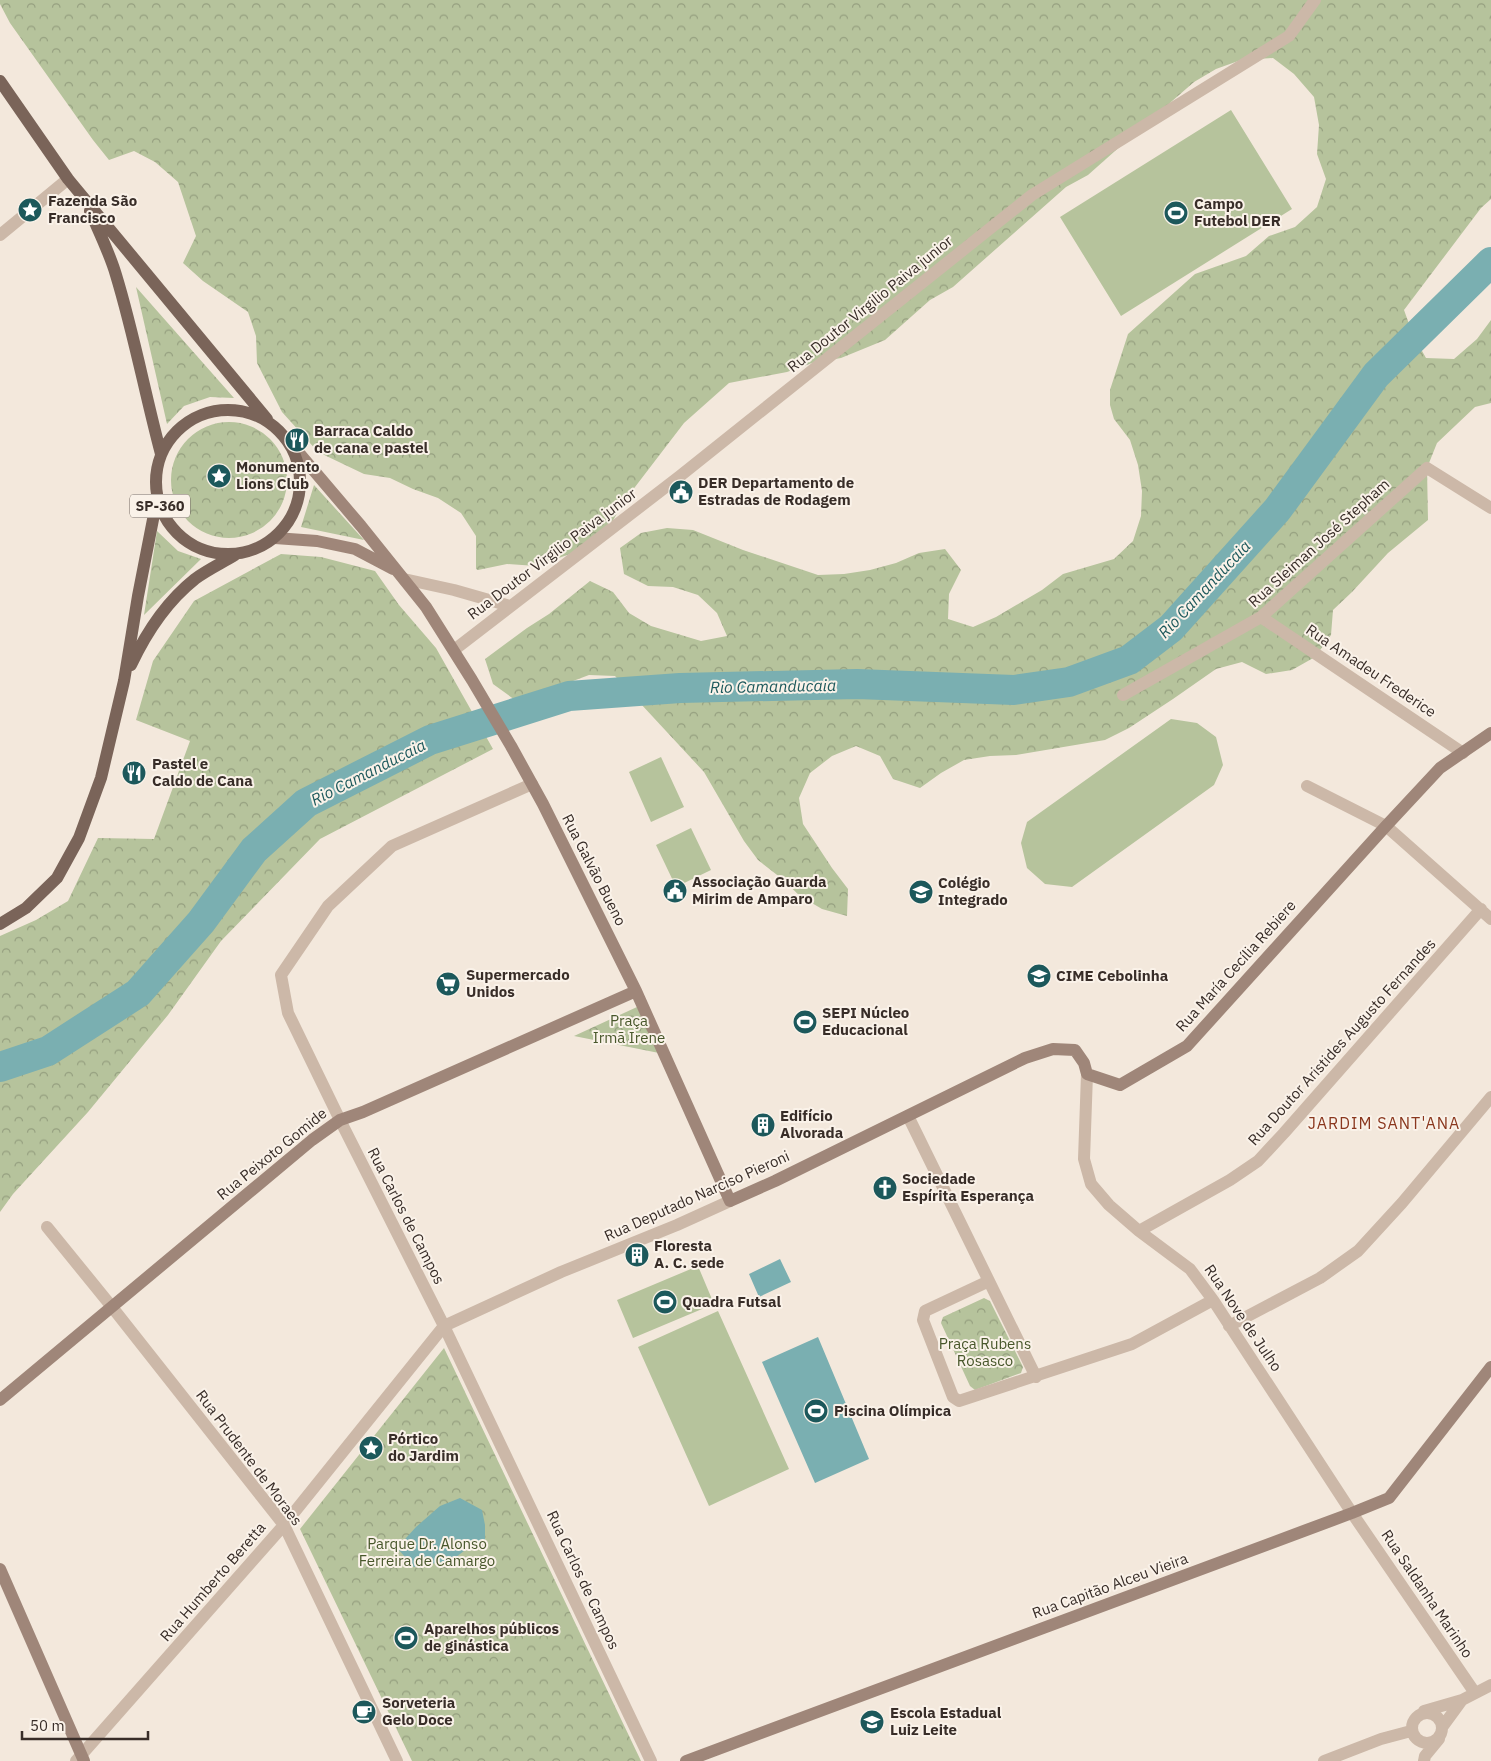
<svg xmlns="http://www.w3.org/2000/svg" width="1491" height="1761" font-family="'IBM Plex Sans',sans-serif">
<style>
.forest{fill:url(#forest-crowns)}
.pitch{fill:#b6c39c}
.water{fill:#7aafb1}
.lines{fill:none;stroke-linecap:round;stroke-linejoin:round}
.river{stroke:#7aafb1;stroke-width:30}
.street{stroke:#ccb8a8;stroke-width:12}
.secondary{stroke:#9f8679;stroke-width:12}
.primary{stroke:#7a6459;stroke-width:12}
.labels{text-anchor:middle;stroke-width:4;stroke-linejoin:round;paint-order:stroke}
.shield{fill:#faf2e9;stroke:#726862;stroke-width:1}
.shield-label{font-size:14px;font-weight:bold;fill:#382d28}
.poi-label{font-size:15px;font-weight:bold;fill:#382d28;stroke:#faf2e9;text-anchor:start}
.street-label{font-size:15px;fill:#382d28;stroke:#faf2e9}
.park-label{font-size:15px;fill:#48572b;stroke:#faf2e9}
.water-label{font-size:16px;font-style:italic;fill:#1c585b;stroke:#faf2e9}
.neighbourhood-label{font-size:16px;letter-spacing:1px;fill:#8a371e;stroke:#faf2e9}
</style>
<defs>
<pattern id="forest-crowns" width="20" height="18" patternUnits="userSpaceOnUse" patternTransform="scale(1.25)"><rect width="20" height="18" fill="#b6c39c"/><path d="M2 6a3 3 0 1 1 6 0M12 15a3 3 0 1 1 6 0" fill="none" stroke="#959f7f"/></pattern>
</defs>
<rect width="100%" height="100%" fill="#f3e8dc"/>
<path class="forest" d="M0,0H1491V199L1481,208L1404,310L1413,335L1426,358L1454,359L1477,339L1491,320V403L1475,407L1437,443L1427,468L1428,520L1388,553L1352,592L1333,610L1331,635L1315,657L1292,670L1266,674L1242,662L1216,669L1173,699L1129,728L1105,740L1016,755L990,756L964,760L941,773L920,788L893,779L880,756L856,746L832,756L810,773L799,798L803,824L832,868L848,889L847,916L822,909L800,896L781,878L758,860L744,841L704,772L615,676L589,675L541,693L515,700L493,684L485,659L527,628L549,614L590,581L613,592L629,613L651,626L701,641L727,636L717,613L698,595L673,587L648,586L624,574L620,548L641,533L667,528L693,530L743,550L818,575L844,574L870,570L896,563L919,553L945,549L961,570L949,594L948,619L973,627L996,617L1042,590L1063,574L1114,559L1133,541L1141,516L1142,491L1138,465L1130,440L1114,419L1110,405V390L1128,334L1195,274L1246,256L1269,236L1295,227L1317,207L1326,179L1317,154L1319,125L1314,97L1294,74L1273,58L1241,60L1216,69L1194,82L1171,102L1156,122L1133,135L1088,175L1066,187L953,287L930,300L885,340L841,358L812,363L787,372L729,383L684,423L622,504L609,528L587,548L536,566L507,564L478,570L476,569V536L461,513L438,498L413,489L390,478L364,474L318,452L282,412L257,363L256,336L248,312L203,281L183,263L196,236L178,182L155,162L134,151L109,160L93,140L10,23L0,4Z
M136,287L234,398L210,397L184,406L167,424Z
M171 480a58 58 0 1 1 116 0a58 58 0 1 1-116 0Z
M314,485L364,540L301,527Z
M157,531L178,551L201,559L144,615Z
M281,554L321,557L375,571L399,605L436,648L493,749L320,839L221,941L168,1015L88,1112L13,1194L0,1212V936L36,920L68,901L98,838L154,839L190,741L136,720L153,661L194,601Z
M637,1007L659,1053L574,1036Z
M984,1298L990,1301L1023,1367L1021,1373L975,1390L970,1386L941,1323L943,1317Z
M444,1348L641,1761H412L300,1529Z"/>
<path class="pitch" d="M1231,110L1292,209L1121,316L1060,217Z
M1171,719L1197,723L1216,737L1223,765L1214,785L1072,887L1045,884L1027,868L1021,843L1027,822Z
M661,757L684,807L651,822L629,772Z
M691,828L711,870L676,887L656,845Z
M698,1266L714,1304L633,1338L617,1300Z
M718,1311L789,1469L709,1506L638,1347Z"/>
<path class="water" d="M780,1259L791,1282L759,1297L749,1274Z
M818,1337L869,1459L815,1483L762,1362Z
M460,1498L482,1510L485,1525V1540L464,1551L452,1560L414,1567L397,1548L416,1527L440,1506Z"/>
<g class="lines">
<path class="river" d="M0,1067L48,1051L138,993L201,922L254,850L306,803L430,740L569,696L680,688L857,684L1014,690L1069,682L1129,660L1171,628L1277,510L1376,375L1491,262"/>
<path class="street" d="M0,235L68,179
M404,579L454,590L510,606
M1261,617L1463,753
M454,650L680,476L1032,195L1289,36L1315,0
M1123,695L1261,617L1427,468L1491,508
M532,784L392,846L328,906L281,975L288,1013L340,1120L444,1326L651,1761
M1307,786L1386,826L1491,919
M1087,1074L1084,1159L1091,1184L1109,1205L1139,1231L1190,1269L1213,1300L1352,1513L1475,1693
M908,1116L1036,1377
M47,1227L112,1307L284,1525L397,1761
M1139,1231L1230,1180L1258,1161L1284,1133L1481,909
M989,1281L925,1311L923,1320L953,1397L959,1401L1132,1344L1213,1300
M1229,1326L1320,1278L1358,1251L1402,1203L1491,1097
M1424,1711L1462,1700L1491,1685
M1412 1728a15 15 0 1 1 30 0a15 15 0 1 1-30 0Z
M1443,1726L1462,1700
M76,1761L284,1525L444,1326L561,1272L677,1225L730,1201
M1324,1761L1381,1739L1411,1731
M1424,1761L1425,1756L1439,1739"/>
<path class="secondary" d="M287,439L361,526L426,607L472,680L511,746L543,804L636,991L730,1201L775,1181L1025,1058L1053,1049L1075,1050L1084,1063L1087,1074L1120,1085L1187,1046L1386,826L1440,768L1491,733
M275,538L317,541L355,549L393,569
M0,1400L312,1140L340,1120L363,1112L636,991
M0,1569L84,1761
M686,1761L1352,1513L1389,1498L1491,1367"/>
<path class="primary" d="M0,81L68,179L267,419
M90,211C99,232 110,254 116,275C134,334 145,394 161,454
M156 482a72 72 0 1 1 144 0a72 72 0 1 1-144 0Z
M131,665C146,633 166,602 195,579C207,570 222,563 235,555
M0,924L26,908L57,878L79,838L101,778L124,681L138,596L157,499"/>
</g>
<defs>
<symbol id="sight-disc" viewBox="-11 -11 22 22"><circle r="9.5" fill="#1c585b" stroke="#faf2e9"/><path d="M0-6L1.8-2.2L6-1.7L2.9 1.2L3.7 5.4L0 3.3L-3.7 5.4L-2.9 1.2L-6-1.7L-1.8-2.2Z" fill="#fff"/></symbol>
<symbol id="stadium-disc" viewBox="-11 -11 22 22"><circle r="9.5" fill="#1c585b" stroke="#faf2e9"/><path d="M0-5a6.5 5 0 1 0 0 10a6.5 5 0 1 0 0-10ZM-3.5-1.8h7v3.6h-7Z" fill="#fff"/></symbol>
<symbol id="restaurant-disc" viewBox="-11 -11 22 22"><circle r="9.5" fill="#1c585b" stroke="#faf2e9"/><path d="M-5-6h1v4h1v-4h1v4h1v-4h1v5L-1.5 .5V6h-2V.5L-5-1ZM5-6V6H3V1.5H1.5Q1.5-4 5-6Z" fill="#fff"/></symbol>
<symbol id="civic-disc" viewBox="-11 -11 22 22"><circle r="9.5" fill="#1c585b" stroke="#faf2e9"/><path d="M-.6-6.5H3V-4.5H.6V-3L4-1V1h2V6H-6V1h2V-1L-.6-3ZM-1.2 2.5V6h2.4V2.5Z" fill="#fff"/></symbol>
<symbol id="school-disc" viewBox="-11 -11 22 22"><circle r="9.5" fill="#1c585b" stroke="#faf2e9"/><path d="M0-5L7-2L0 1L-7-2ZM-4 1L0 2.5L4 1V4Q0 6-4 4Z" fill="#fff"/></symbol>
<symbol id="supermarket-disc" viewBox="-11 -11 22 22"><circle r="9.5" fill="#1c585b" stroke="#faf2e9"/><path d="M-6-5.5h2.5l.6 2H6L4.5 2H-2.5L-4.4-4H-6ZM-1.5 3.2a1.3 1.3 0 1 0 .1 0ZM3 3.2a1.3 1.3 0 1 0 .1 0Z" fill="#fff"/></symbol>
<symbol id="building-disc" viewBox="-11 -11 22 22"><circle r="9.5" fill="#1c585b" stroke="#faf2e9"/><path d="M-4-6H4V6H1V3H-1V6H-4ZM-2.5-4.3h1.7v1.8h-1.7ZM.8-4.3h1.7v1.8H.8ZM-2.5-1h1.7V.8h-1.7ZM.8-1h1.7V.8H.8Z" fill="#fff"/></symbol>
<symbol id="church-disc" viewBox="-11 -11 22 22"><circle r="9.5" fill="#1c585b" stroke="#faf2e9"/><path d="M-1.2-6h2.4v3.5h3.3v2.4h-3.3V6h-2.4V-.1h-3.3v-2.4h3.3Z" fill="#fff"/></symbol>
<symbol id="cafe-disc" viewBox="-11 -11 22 22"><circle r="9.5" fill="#1c585b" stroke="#faf2e9"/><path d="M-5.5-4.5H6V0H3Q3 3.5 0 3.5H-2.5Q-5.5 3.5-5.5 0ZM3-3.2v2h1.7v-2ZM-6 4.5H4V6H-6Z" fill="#fff"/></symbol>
</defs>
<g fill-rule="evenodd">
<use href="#sight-disc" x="16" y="196" width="28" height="28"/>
<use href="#stadium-disc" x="1162" y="199" width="28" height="28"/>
<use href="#restaurant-disc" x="283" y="426" width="28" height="28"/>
<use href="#sight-disc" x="205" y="462" width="28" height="28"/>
<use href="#civic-disc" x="667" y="478" width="28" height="28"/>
<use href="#restaurant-disc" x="120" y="759" width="28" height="28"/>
<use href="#civic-disc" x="661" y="877" width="28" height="28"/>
<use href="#school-disc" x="907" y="878" width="28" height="28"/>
<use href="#school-disc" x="1025" y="962" width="28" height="28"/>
<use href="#supermarket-disc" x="434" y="970" width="28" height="28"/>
<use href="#stadium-disc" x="791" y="1008" width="28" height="28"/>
<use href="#building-disc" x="749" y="1111" width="28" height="28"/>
<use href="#church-disc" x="871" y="1174" width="28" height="28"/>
<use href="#building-disc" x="623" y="1241" width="28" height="28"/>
<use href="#stadium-disc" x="651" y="1288" width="28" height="28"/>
<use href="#stadium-disc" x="802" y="1397" width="28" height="28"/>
<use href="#sight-disc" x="357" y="1434" width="28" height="28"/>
<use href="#stadium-disc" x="392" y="1624" width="28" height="28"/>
<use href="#cafe-disc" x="350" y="1698" width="28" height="28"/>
<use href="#school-disc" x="858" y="1708" width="28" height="28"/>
</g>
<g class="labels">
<rect class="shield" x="130" y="494.5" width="60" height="23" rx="4"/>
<g class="shield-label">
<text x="160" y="511">SP-360</text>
</g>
<g class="poi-label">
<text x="48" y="206">Fazenda São<tspan x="48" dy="17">Francisco</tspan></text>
<text x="1194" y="209">Campo<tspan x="1194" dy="17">Futebol DER</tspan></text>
<text x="314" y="436">Barraca Caldo<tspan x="314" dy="17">de cana e pastel</tspan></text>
<text x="236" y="472">Monumento<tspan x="236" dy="17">Lions Club</tspan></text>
<text x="698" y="488">DER Departamento de<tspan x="698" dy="17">Estradas de Rodagem</tspan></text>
<text x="152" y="769">Pastel e<tspan x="152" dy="17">Caldo de Cana</tspan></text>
<text x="692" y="887">Associação Guarda<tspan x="692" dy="17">Mirim de Amparo</tspan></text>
<text x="938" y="888">Colégio<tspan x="938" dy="17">Integrado</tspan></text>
<text x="466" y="980">Supermercado<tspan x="466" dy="17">Unidos</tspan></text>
<text x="1056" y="981">CIME Cebolinha</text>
<text x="822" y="1018">SEPI Núcleo<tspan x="822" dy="17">Educacional</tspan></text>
<text x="780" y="1121">Edifício<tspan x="780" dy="17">Alvorada</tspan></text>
<text x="902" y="1184">Sociedade<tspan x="902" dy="17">Espírita Esperança</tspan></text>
<text x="654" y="1251">Floresta<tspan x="654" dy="17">A. C. sede</tspan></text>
<text x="682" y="1307">Quadra Futsal</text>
<text x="834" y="1416">Piscina Olímpica</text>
<text x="388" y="1444">Pórtico<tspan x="388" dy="17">do Jardim</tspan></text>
<text x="424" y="1634">Aparelhos públicos<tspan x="424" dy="17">de ginástica</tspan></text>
<text x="382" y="1708">Sorveteria<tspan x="382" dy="17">Gelo Doce</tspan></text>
<text x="890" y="1718">Escola Estadual<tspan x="890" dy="17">Luiz Leite</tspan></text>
</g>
<g class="street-label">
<text transform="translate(870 304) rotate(-39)" y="5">Rua Doutor Virgilio Paiva junior</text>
<text transform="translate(1319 543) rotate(-42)" y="5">Rua Sleiman José Stepham</text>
<text transform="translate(552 554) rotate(-37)" y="5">Rua Doutor Virgilio Paiva junior</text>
<text transform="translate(1371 671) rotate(34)" y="5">Rua Amadeu Frederice</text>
<text transform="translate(594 870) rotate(63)" y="5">Rua Galvão Bueno</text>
<text transform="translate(1236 966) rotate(-48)" y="5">Rua María Cecília Rebiere</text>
<text transform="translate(1342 1042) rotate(-48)" y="5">Rua Doutor Aristides Augusto Fernandes</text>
<text transform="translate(272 1154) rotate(-39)" y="5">Rua Peixoto Gomide</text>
<text transform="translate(697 1196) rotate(-24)" y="5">Rua Deputado Narciso Pieroni</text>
<text transform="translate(406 1216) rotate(63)" y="5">Rua Carlos de Campos</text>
<text transform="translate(1243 1318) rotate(56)" y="5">Rua Nove de Julho</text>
<text transform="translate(249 1458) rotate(53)" y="5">Rua Prudente de Moraes</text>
<text transform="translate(583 1580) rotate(65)" y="5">Rua Carlos de Campos</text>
<text transform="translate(213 1582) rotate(-49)" y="5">Rua Humberto Beretta</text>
<text transform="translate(1110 1586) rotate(-20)" y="5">Rua Capitão Alceu Vieira</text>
<text transform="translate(1427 1594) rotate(56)" y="5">Rua Saldanha Marinho</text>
</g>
<g class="park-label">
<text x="629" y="1026">Praça<tspan x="629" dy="17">Irmã Irene</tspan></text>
<text x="985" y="1349">Praça Rubens<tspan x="985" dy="17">Rosasco</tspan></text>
<text x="427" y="1549">Parque Dr. Alonso<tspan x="427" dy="17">Ferreira de Camargo</tspan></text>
</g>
<g class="water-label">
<text transform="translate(1204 589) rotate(-47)" y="6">Rio Camanducaia</text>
<text transform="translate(773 686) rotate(-1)" y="6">Rio Camanducaia</text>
<text transform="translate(368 772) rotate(-27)" y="6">Rio Camanducaia</text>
</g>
<g class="neighbourhood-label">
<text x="1384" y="1129">JARDIM SANT'ANA</text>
</g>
</g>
<path d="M22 1731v8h126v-8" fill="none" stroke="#382d28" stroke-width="2.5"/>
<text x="30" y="1731" font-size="15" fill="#382d28" stroke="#faf2e9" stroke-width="4" paint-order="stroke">50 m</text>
</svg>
